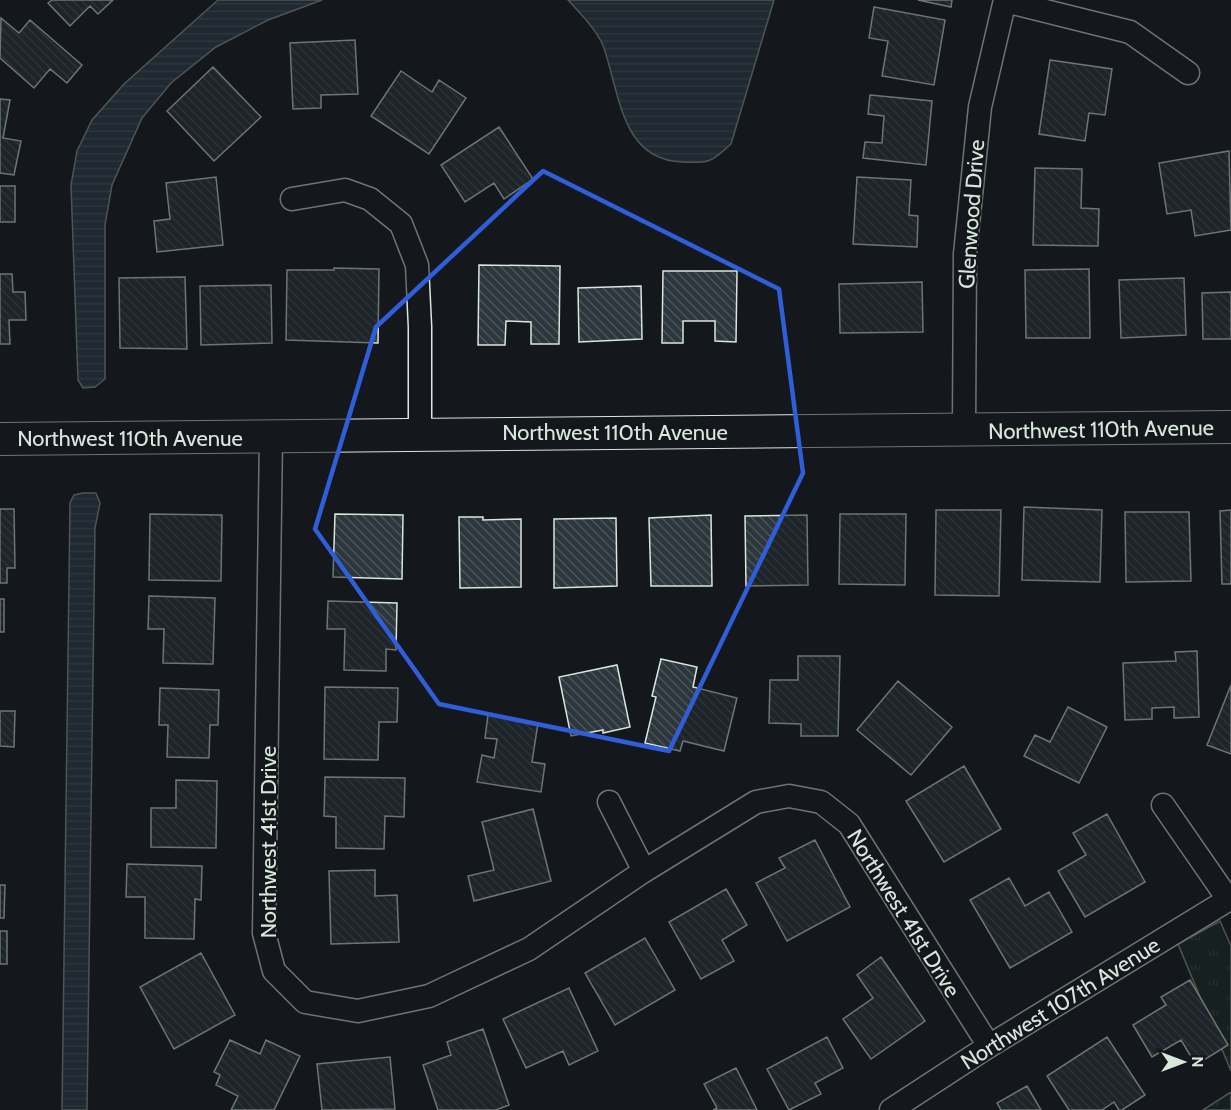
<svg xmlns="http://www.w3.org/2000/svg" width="1231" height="1110" font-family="Cabin,sans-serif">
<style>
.grass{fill:url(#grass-tufts);stroke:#939e99;stroke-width:1.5}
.water{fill:url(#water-rules);stroke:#939e99;stroke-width:1.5}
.building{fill:url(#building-back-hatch);stroke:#d8e6dc;stroke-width:1.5}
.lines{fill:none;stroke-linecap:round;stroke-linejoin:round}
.street-casing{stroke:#d8e6dc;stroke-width:25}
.secondary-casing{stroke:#d8e6dc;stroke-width:34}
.street{stroke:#14181c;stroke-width:22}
.secondary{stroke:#14181c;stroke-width:32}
.marked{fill:none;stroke:#305dd8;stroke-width:4.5;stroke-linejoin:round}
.labels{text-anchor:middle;stroke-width:4.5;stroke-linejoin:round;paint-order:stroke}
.street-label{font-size:22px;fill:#d8e6dc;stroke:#14181c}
</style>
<defs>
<pattern id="grass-tufts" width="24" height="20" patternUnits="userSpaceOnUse" patternTransform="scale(1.5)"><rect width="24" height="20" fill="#1a2d24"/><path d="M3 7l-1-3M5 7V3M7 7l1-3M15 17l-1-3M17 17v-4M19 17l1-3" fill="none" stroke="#3b4b43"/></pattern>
<pattern id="water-rules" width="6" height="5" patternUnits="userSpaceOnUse" patternTransform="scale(1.5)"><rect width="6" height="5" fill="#2f3f4d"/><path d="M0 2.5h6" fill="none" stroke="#4c5b66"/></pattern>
<pattern id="building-back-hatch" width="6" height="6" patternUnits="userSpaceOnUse" patternTransform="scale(1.5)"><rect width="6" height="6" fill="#2c363c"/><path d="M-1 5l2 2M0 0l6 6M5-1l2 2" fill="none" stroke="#4a5358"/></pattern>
</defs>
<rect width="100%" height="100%" fill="#14181c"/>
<path class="grass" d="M1220,921L1231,946V1071L1178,944Z
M1231,1092V1110H1203Z"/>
<path class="water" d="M218,0H322L268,20L216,47L171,83L142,118L112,185L105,225V379L95,387L83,388L78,380L71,185L77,151L92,120L124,84Z
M568,0H774L731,144C710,163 710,163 682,162C628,160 621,108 609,65C607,58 605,50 602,43C594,27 580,13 568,0Z
M83,493H96L100,503L95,528L87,1110H62L70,503L74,495Z"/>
<path class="building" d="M52,0H113L98,14L90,6L70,26L48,3Z
M918,0H952L951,7Z
M874,7L945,20L934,85L882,76L888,41L869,38Z
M1,18L19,33L30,20L82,65L67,83L50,69L34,88L0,58Z
M355,40L358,94L321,95V108L293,109L290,43Z
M1050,60L1112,69L1105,115L1089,113L1085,141L1039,134Z
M213,67L261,117L214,161L167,111Z
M401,71L432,92L439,80L466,98L429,154L371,116Z
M870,95L932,101L926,165L863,158L865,142L882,143L884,116L868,114Z
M0,99L10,100L3,138L21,141L14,175L0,173Z
M499,127L533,179L504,199L494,183L465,202L441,165Z
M1229,151L1231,230L1195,236L1191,210L1167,214L1159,163Z
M1035,168L1082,169L1081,208L1099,209L1098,246L1033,245Z
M216,177L223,245L157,252L154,221L170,219L166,183Z
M857,177L911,180L909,215L918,216L917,247L853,244Z
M0,186H15V222H0Z
M479,265L560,266L559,344H531V322L506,321L505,345H478Z
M334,268L379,269L378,343L286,340L287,270H334Z
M1089,269L1090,338H1026L1025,270Z
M663,271H737L736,342L715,341V321H683V343H662Z
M0,274H12L13,292H25L26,320H9L10,344H0Z
M185,277L187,349L120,348L119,278Z
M1184,278L1186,335L1121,338L1119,280Z
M922,282L923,332L840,333L839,284Z
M271,285L272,343L201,345L200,286Z
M641,286L642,339L579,342L578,288Z
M1231,292V339H1203L1202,293Z
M1024,507L1102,510L1100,582L1022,580Z
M0,509H14L15,568H7V583H0Z
M936,510H1001L999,596L935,595Z
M1231,510V584H1222L1220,511Z
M1125,512H1189L1191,581L1126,582Z
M150,514L222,515L221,581L149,580Z
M335,514L403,515L402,579L333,577Z
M840,514H906L905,585L839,584Z
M711,515L712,586H651L649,518Z
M807,515L808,585L746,586L745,516Z
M459,517H483V520L521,519V587L460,588Z
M616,518L617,586L554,588V519Z
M149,596L215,598L213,664L163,663L164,629H148Z
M0,599H4V632H0Z
M328,601L397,603L396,650L386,649V671L344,670L345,629H327Z
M1197,651L1199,717L1174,718V707L1152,708V719L1125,720L1123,663L1176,661L1175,652Z
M798,656H840L838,736H801V724L769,723L770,680H798Z
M661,659L697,667L693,687L737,698L724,751L683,741L680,751L645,743L656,697L652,696Z
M617,665L630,727L603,733V730L571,736L559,677Z
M898,681L952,727L911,775L857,730Z
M1231,685V754L1207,745Z
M325,687L398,688L397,722H379L378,760L324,759Z
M160,688L219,690L218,725H210L209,758L167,757L168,725H159Z
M1068,707L1107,727L1079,783L1024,756L1035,735L1050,742Z
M0,711H15L14,747L0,746Z
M488,715L538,723L532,762L545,764L541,792L477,782L482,755L494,758L497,739L485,738Z
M964,766L1001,829L944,862L906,801Z
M325,777L405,778L404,817L385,816L384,849L336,848V817L324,816Z
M176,780L217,781L216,848L151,847V808H176Z
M533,809L551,881L474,901L468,876L494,870L482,822Z
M1107,814L1145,882L1085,917L1058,871L1086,855L1073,833Z
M815,840L850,907L787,941L756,883L785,868L779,858Z
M127,864L202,866L201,900L195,899L194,939L145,938V897H126Z
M375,870V896L397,895L399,942L331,944L329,871Z
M1009,878L1025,906L1049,892L1072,932L1010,968L970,900Z
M0,885H5L4,918H0Z
M726,889L747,925L722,940L734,961L701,979L669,922Z
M0,931H7V964H0Z
M645,938L675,990L615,1025L585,973Z
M201,953L235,1015L174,1049L140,987Z
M881,957L925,1021L871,1059L843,1019L873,998L857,975Z
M1190,980L1228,1045L1196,1065L1181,1040L1152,1057L1133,1025L1166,1005L1161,997Z
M569,988L598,1051L569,1065L563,1051L526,1068L503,1019Z
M483,1029L509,1105L496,1110H438L423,1065L451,1055L447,1042Z
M827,1037L843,1068L815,1083L821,1094L789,1110L767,1069Z
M1107,1037L1145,1095L1122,1110H1119L1114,1102L1102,1110H1069L1047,1076Z
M230,1040L260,1054L266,1040L300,1056L274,1110H231L238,1096L216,1085L220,1075L214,1072Z
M390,1057L395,1109L322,1110L317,1064Z
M736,1068L757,1110H713L717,1108L704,1084Z
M1027,1086L1041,1110H1001L997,1103Z"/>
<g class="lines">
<defs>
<path id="street" d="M1005,1L1130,32L1188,73
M292,199L345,190L370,199L401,224L417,265L420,327V433
M964,430L965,254L980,107L1005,0
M271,436L264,933L274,971L305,1002L358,1011L429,996L529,949L644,871L756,802L789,796L821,802L849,824L989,1046
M609,802L644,871
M1163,805L1228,899
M891,1110L989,1046L1231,898"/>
<path id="secondary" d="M0,439L1231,427"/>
</defs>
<use href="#street" class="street-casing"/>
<use href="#secondary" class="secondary-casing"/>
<use href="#street" class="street"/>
<use href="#secondary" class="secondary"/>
</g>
<path d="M0 0H1231V1110H0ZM543,171L779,289L803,473L669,751L439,704L315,529L376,327Z" fill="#14181c" fill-opacity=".55" fill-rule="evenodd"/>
<path class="marked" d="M543,171L779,289L803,473L669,751L439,704L315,529L376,327Z"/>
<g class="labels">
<g class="street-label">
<text transform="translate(971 214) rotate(-86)" y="8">Glenwood Drive</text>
<text transform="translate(1101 429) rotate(-1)" y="8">Northwest 110th Avenue</text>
<text x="615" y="440">Northwest 110th Avenue</text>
<text x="130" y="446">Northwest 110th Avenue</text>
<text transform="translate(268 842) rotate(-90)" y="8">Northwest 41st Drive</text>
<text transform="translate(904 913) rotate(58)" y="8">Northwest 41st Drive</text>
<text transform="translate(1060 1003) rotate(-32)" y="8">Northwest 107th Avenue</text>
</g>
</g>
<g transform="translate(1183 1062) rotate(90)" stroke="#14181c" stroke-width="4.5" paint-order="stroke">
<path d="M0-4.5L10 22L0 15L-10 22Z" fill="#d8e6dc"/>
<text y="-9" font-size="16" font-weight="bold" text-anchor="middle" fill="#d8e6dc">N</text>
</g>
</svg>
